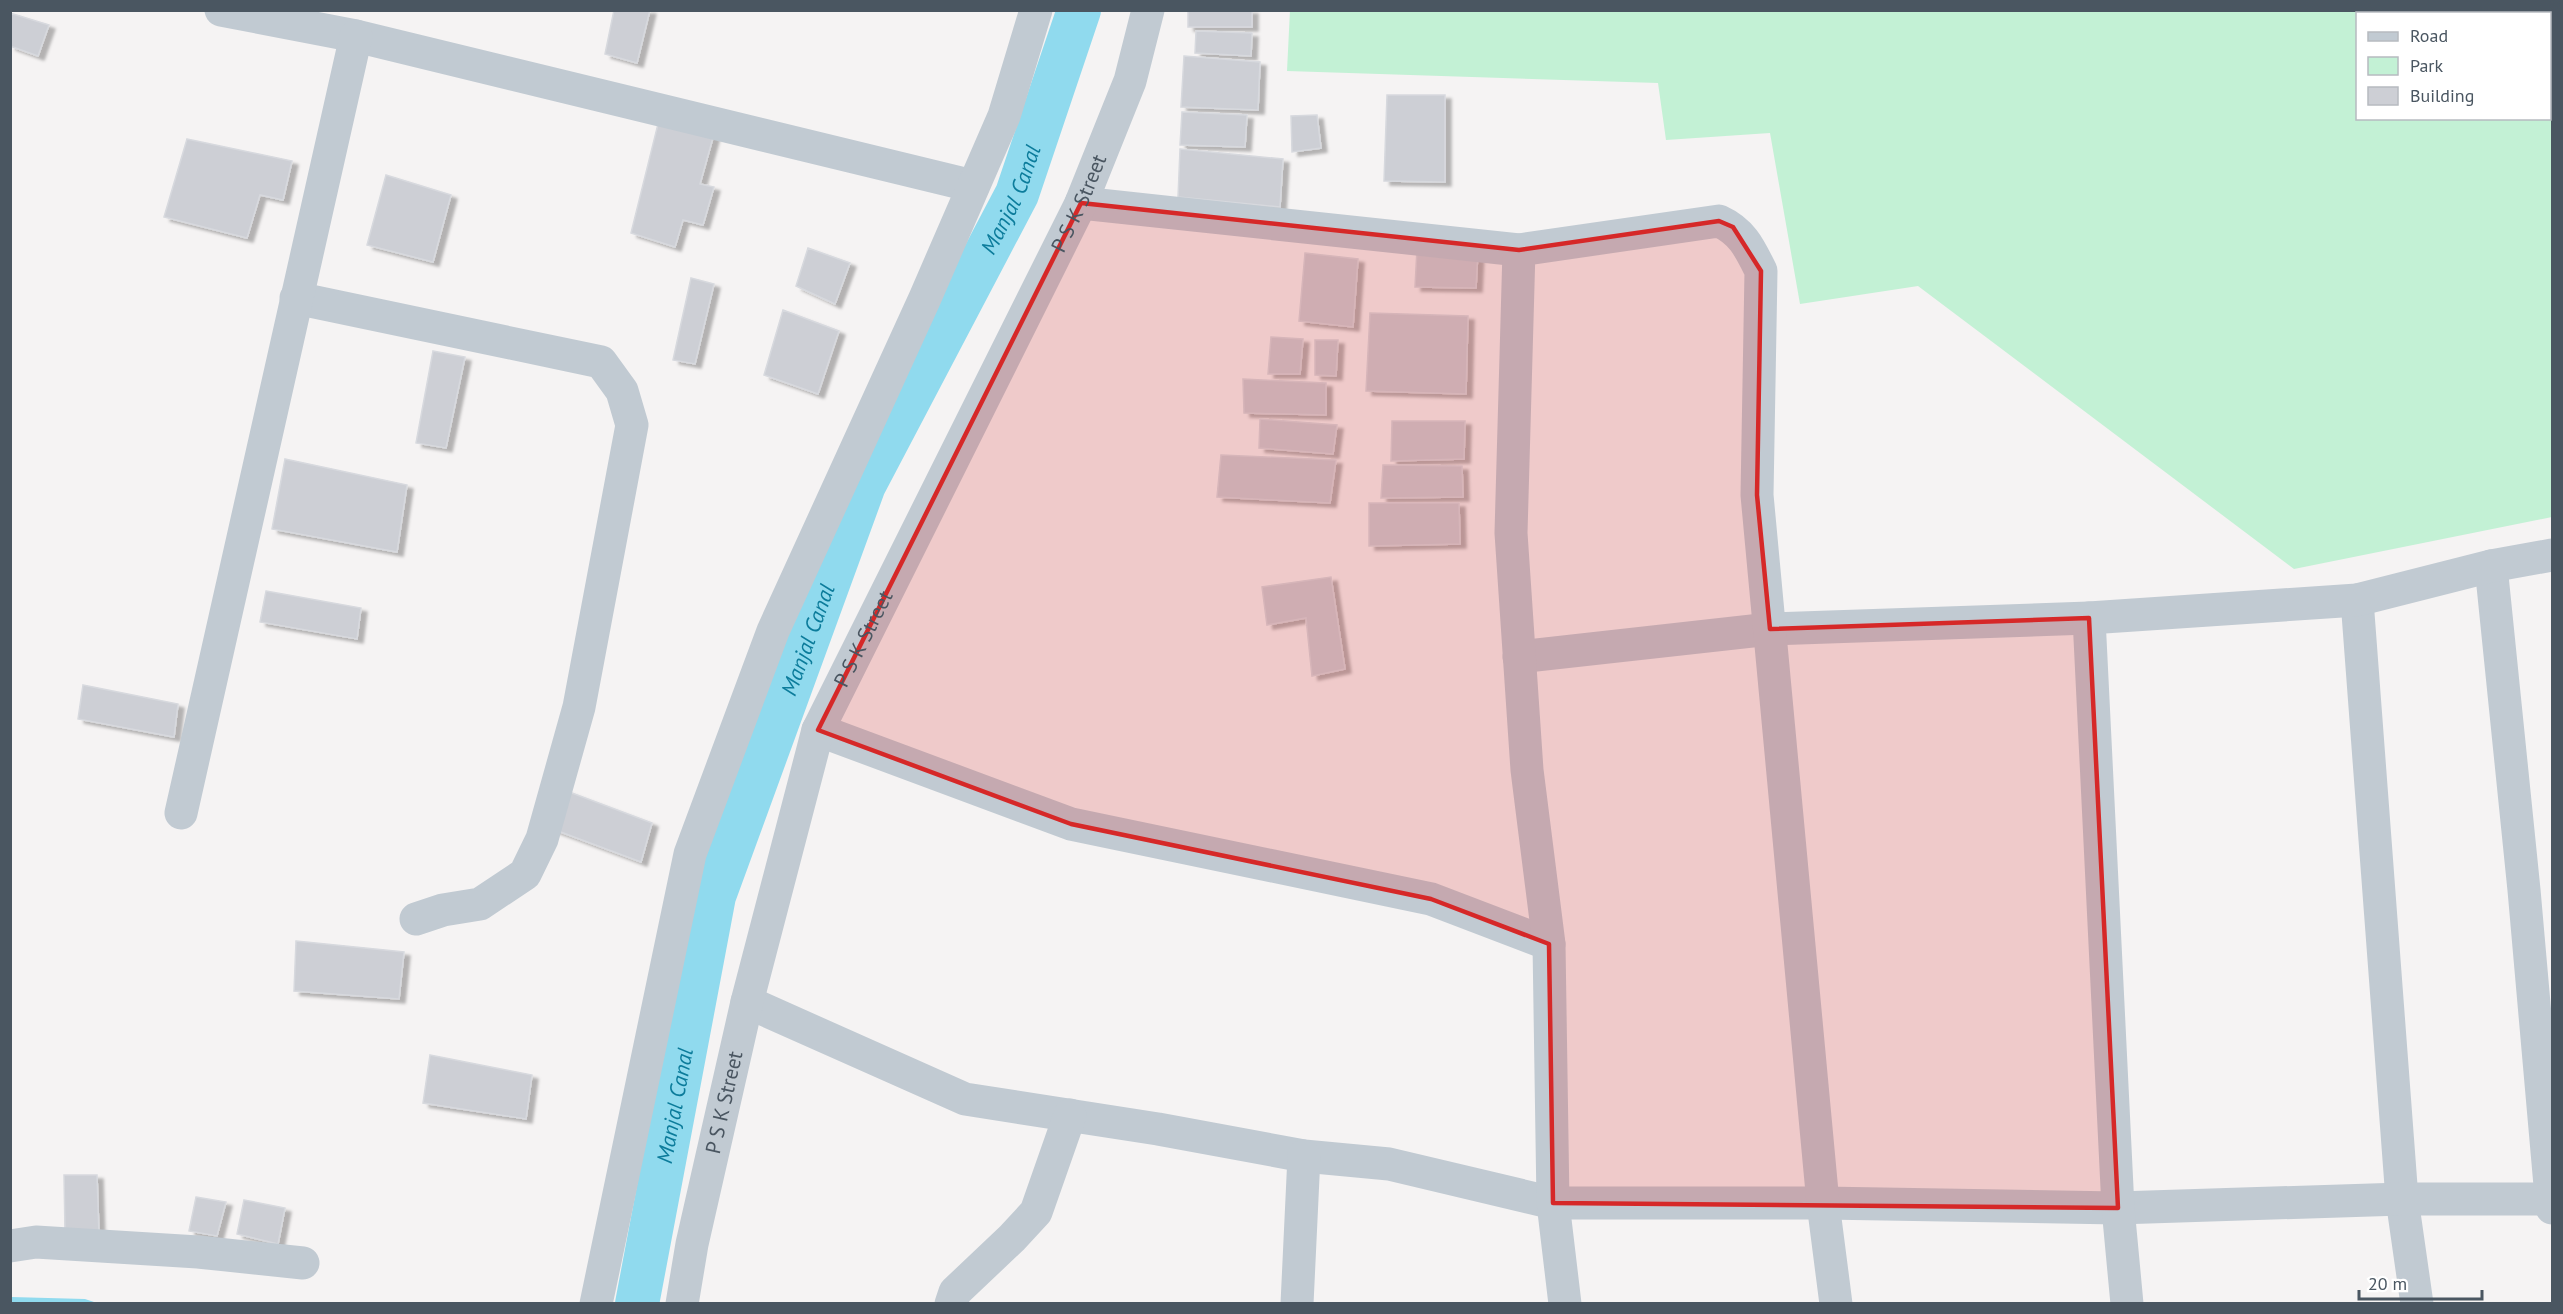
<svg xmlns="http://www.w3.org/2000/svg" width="2563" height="1314" font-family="'PT Sans',sans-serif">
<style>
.green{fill:#c3f1d5;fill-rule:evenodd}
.water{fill:#90daee}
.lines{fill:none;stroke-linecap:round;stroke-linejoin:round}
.canal{stroke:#90daee;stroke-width:44}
.building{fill:#cdcfd5;stroke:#d7d9de;stroke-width:1.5;filter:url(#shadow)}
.street{stroke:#c1cad2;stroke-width:33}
.marked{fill:#d62828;fill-opacity:0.2;stroke:#d62828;stroke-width:4.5;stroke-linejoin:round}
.labels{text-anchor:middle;stroke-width:5;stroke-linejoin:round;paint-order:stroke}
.street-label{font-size:21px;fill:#4a5661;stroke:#fff}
.water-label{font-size:22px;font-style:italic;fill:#0c7c9b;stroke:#fff}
</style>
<defs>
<filter id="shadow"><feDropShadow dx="6" dy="4" stdDeviation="1.5" flood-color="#0004"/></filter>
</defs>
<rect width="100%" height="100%" fill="#f5f3f3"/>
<path class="green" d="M1290,10L2552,11V517L2294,569L1918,286L1800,304L1770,133L1666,140L1658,83L1287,71ZM2358,14H2550V118H2358Z"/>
<path class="water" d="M11,1297L85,1299L97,1303H11Z"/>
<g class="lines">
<path class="canal" id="s1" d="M637,1304L714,896L864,485L1017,194L1079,10"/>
</g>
<path class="building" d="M614,10H650L637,63L605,54Z
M1188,10H1252V27H1188Z
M10,13L49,25L38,56L10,46Z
M1196,31L1252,33L1251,56L1195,53Z
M1184,56L1260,62L1258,110L1181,107Z
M1387,95H1445V182L1384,181Z
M1182,112L1247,115L1245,147L1180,145Z
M1317,115L1321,148L1292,152L1291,116Z
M659,120L714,134L700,184L714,187L703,225L683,220L675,247L631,233Z
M187,139L292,161L283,200L260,195L247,238L164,217Z
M1180,149L1283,159L1280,207L1178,197Z
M386,175L451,195L433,262L367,245Z
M808,248L850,263L835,304L796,286Z
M1417,249L1478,251L1476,288L1415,287Z
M1305,253L1358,259L1353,327L1299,321Z
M691,278L714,284L695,364L673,360Z
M783,310L839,331L818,394L764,375Z
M1370,313L1468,316L1466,394L1366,391Z
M1271,337L1303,339L1300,374H1268Z
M1315,340H1338L1336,376L1315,375Z
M433,351L465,357L446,448L416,443Z
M1243,379L1326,383V415L1244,413Z
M1260,419L1337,425L1333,454L1259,448Z
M1392,421H1465L1464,459L1391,461Z
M1221,455L1336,460L1330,503L1217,497Z
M285,459L407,485L397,552L272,529Z
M1383,465L1462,466L1463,497L1381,498Z
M1369,503H1459L1460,544L1369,546Z
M1331,577L1345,669L1312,676L1306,618L1267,625L1262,587Z
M266,591L361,608L357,639L260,622Z
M83,685L178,704L174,737L78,719Z
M564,790L652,823L641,862L550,828Z
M296,941L404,952L399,999L294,991Z
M430,1055L532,1075L526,1119L423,1103Z
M64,1175H97L99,1235L65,1233Z
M196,1197L226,1202L217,1236L189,1231Z
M244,1200L285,1208L278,1244L237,1234Z"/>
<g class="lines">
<g class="street">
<path d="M221,10L356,36L973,186"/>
<path d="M1081,203L1519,250"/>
<path d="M296,298L601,362L622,391L632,425L579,707L542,839L525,874L480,904L443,910L416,919"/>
<path d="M2491,566L2524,890L2552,1208"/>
<path d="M2357,600L2402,1199L2417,1304"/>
<path d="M1519,657L1770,629L2089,618"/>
<path d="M818,730L1071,824L1431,899L1549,944"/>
<path d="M181,813L356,36"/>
<path d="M747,1002L965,1099L1158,1129L1304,1156L1389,1164L1553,1203H1823L2118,1208L2402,1199H2552"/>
<path d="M10,1246L36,1242L198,1252L303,1263"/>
<path d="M596,1304L690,854L773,631L925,298L1004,116L1036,10"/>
<path id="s2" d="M682,1304L692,1244L747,1002L818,730L1081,203L1130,81L1148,10"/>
<path d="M951,1304L955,1292L1012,1238L1036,1212L1070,1115"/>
<path d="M1297,1304L1304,1156"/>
<path d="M1565,1304L1553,1203L1549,944L1527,770L1511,533L1519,250L1719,221C1743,232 1750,249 1761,271L1757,495L1823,1203L1836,1304"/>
<path d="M2127,1304L2118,1208L2089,618L2357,600L2491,566L2552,555"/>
</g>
</g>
<path class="marked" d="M1081,203L1519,250L1719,221L1733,227L1761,271L1757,495L1770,629L2089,618L2118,1208L1553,1203L1549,944L1431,899L1071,824L818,730Z"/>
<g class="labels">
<g class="street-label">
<text dy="7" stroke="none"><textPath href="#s2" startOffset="1178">P S K Street</textPath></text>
<text dy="7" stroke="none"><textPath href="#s2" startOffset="692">P S K Street</textPath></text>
<text dy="7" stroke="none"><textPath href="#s2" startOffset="206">P S K Street</textPath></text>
</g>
<g class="water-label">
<text dy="8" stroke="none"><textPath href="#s1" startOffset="1174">Manjal Canal</textPath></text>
<text dy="8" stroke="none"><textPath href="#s1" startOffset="688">Manjal Canal</textPath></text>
<text dy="8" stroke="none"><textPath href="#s1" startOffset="202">Manjal Canal</textPath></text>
</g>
</g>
<rect width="2563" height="1314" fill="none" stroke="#4a5661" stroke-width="24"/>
<rect x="2356" y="12" width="195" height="108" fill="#ffffff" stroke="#b7bbc0" stroke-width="1.5"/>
<rect x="2368" y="32" width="30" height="9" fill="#c1cad2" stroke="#b7bbc0" stroke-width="1.5"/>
<text x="2410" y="42" font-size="18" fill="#4a5661">Road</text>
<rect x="2368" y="57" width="30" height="18" fill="#c3f1d5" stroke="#b7bbc0" stroke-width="1.5"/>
<text x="2410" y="72" font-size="18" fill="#4a5661">Park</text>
<rect x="2368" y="87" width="30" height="18" fill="#cdcfd5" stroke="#b7bbc0" stroke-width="1.5"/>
<text x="2410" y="102" font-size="18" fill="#4a5661">Building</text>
<path d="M2359 1290v9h123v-9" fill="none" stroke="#4a5661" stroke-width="3"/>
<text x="2368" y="1290" font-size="18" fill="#4a5661" stroke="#ffffff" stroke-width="4.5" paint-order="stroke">20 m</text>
</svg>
